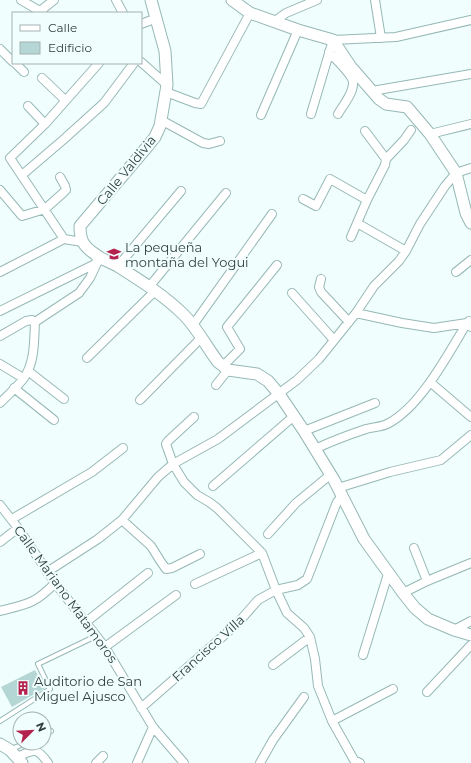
<svg xmlns="http://www.w3.org/2000/svg" width="471" height="763" font-family="Montserrat,sans-serif">
<style>
.building{fill:#b4d7d5}
.lines{fill:none;stroke-linecap:round;stroke-linejoin:round}
.lane-casing{stroke:#96b8b6;stroke-width:6}
.street-casing{stroke:#96b8b6;stroke-width:10}
.secondary-casing{stroke:#96b8b6;stroke-width:13}
.lane{stroke:#fff;stroke-width:4}
.street{stroke:#fff;stroke-width:8}
.secondary{stroke:#fff;stroke-width:11}
.labels{text-anchor:middle;stroke-width:4;stroke-linejoin:round;paint-order:stroke}
.street-label{font-size:13px;fill:#31403f;stroke:#f0fefd}
.poi-label{font-size:13px;fill:#31403f;stroke:#f0fefd;text-anchor:start}
</style>
<rect width="100%" height="100%" fill="#f0fefd"/>
<path class="building" d="M35,670L45,688L12,707L1,687Z"/>
<g class="lines">
<defs>
<path id="lane" d="M0,721L50,689L38,664L96,636
M44,734L51,731
M12,749L25,743"/>
<path id="street" d="M21,0L43,13
M116,0L123,13
M375,0L381,38
M40,11L54,0
M275,21L286,13L317,0
M141,24L157,18
M0,49L13,62
M329,52C335,59 352,74 353,82C354,93 343,105 338,114
M141,62L167,85
M15,63L24,72
M42,78L65,100
M372,91L471,74
M166,92L195,103L201,104L250,13
M28,106L45,124
M311,114L333,40L396,37L471,20
M261,115L298,30
M161,120L203,143L209,144L220,141
M365,131L386,159
M430,134L471,124
M22,175L63,140L104,103L134,63
M0,190L22,216L45,209L63,193L66,190L65,186L60,177
M303,199L316,206L330,179L367,200
M357,223L406,251
M351,237L367,200L385,165L386,159L404,140L411,130
M64,239L10,158L45,124L99,63
M64,239L82,242
M118,266L181,191
M0,272L64,239
M456,272L471,260
M321,279L319,287L321,292L349,322
M149,287L226,193
M292,293L334,340
M0,311L97,263
M356,313L402,323L434,328L467,323L469,321
M193,325L272,214
M0,336L26,321L32,320L35,322
M87,358L155,291
M0,364L23,378
M223,366L240,349L227,327L277,265
M28,371L64,399
M430,382L471,417
M216,385L228,370
M14,388L54,420
M140,400L201,338
M0,403C8,395 17,387 24,378C35,362 34,341 35,322L79,293L90,278L97,263L96,255
M194,417L168,441L166,444L173,464L184,482L197,495L209,502L217,508L262,553L276,590L287,613L304,628L310,637L315,659L318,686L332,721L354,760L360,763
M304,431L375,403
M315,449C332,441 348,435 366,429C373,427 383,427 389,423C421,406 448,354 467,323L471,327
M213,486L294,416
M338,488L390,472L441,460L471,435
M0,505L18,528L55,583L105,647L153,727L184,763
M12,519L92,472L123,448
M122,520L151,546L161,562L166,569L172,568L200,554
M268,534L296,503L330,475
M0,542L18,528
M414,548L427,581
M47,572L98,539L122,520L158,477L173,464L218,439L297,380L319,359L356,313L374,286L399,261L406,251L420,224L445,186L456,173L471,168
M195,584L262,553
M403,593L427,581L471,563
M0,611C27,604 35,604 55,583
M86,622L148,573
M454,630L471,621
M105,647L176,595
M363,655L388,574
M273,665L310,637
M427,692L471,645
M141,708L237,624L258,600L276,590L298,585L307,579L337,502L342,496
M332,721L393,689
M17,757C34,750 36,746 48,763
M96,763L103,756
M137,763L153,727
M260,763L273,740L304,697"/>
<path id="secondary" d="M151,0L165,51L167,85L160,126L155,137L147,147L80,226C80,240 83,246 95,254C102,260 111,262 119,267C141,281 165,296 184,315C197,328 206,346 218,362L228,370L257,374L268,381L279,394L304,431L334,480L364,539L403,593L415,608L428,619L454,630L471,635
M232,0L250,13L298,30L333,40L351,67L379,99L386,104L407,107L430,134L456,173L466,213L471,223
M0,744L10,750L22,763"/>
</defs>
<use href="#lane" class="lane-casing"/>
<use href="#street" class="street-casing"/>
<use href="#secondary" class="secondary-casing"/>
<use href="#lane" class="lane"/>
<use href="#street" class="street"/>
<use href="#secondary" class="secondary"/>
</g>
<defs>
<symbol id="school-bare" viewBox="-9 -9 18 18"><path d="M0-5L7-2L0 1L-7-2ZM-4 1L0 2.5L4 1V4Q0 6-4 4Z" fill="#b4234e" stroke="#f0fefd" stroke-width="2.5" paint-order="stroke"/></symbol>
<symbol id="building-bare" viewBox="-9 -9 18 18"><path d="M-4-6H4V6H1V3H-1V6H-4ZM-2.5-4.3h1.7v1.8h-1.7ZM.8-4.3h1.7v1.8H.8ZM-2.5-1h1.7V.8h-1.7ZM.8-1h1.7V.8H.8Z" fill="#b4234e" stroke="#f0fefd" stroke-width="2.5" paint-order="stroke"/></symbol>
</defs>
<g fill-rule="evenodd">
<use href="#school-bare" x="104" y="244" width="20" height="20"/>
<use href="#building-bare" x="13" y="678" width="20" height="20"/>
</g>
<g class="labels">
<g class="street-label">
<text transform="translate(126 170) rotate(-51)" y="5">Calle Valdivia</text>
<text transform="translate(66 594) rotate(54)" y="5">Calle Mariano Matamoros</text>
<text transform="translate(208 648) rotate(-42)" y="5">Francisco Villa</text>
</g>
<g class="poi-label">
<text x="125" y="252">La pequeña<tspan x="125" dy="15">montaña del Yogui</tspan></text>
<text x="34" y="686">Auditorio de San<tspan x="34" dy="15">Miguel Ajusco</tspan></text>
</g>
</g>
<rect x="12" y="12" width="130" height="52" fill="#f0fefd" stroke="#a4b2b1"/>
<rect x="20" y="25" width="20" height="6" fill="#ffffff" stroke="#a4b2b1"/>
<text x="48" y="32" font-size="12" fill="#31403f">Calle</text>
<rect x="20" y="42" width="20" height="12" fill="#b4d7d5" stroke="#a4b2b1"/>
<text x="48" y="52" font-size="12" fill="#31403f">Edificio</text>
<g transform="translate(32 731) rotate(66)"><circle r="19" fill="#f0fefd" stroke="#a4b2b1"/>
<path d="M0-3L7 15L0 10L-7 15Z" fill="#b4234e"/>
<text y="-6" font-size="11" font-weight="bold" text-anchor="middle" fill="#31403f">N</text>
</g>
</svg>
